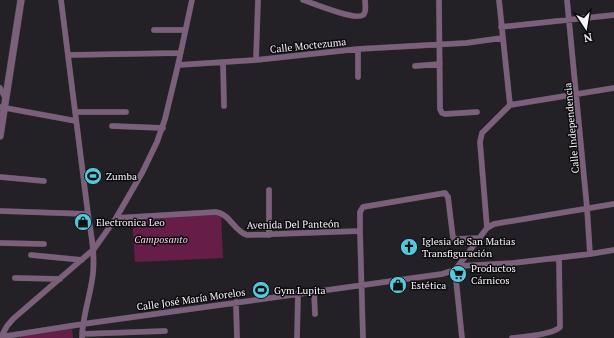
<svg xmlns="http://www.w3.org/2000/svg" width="614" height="338" font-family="'PT Serif',serif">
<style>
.green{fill:#661e49}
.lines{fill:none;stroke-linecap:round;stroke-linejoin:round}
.minor-casing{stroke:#413f43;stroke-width:6}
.tertiary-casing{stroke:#413f43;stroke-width:8}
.minor{stroke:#7c607b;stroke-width:5.5}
.tertiary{stroke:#7c607b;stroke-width:7}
.labels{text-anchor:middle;stroke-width:3;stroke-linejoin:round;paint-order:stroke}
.street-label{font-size:10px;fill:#f6f4f8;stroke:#0c0b0e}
.poi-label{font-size:10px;fill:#f6f4f8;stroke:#0c0b0e;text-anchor:start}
.park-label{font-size:10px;font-style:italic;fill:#fccde4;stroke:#0c0b0e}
</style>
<rect width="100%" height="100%" fill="#242126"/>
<path class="green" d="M221,214L223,258L135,262L132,218Z
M72,329L73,338H20V334Z"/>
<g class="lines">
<defs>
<path id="minor" d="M61,0L88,214C91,234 95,253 93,273C91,295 82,316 82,338
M303,0C312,3 356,21 363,15C367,12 365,4 365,0
M439,0L440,109L442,113L445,114L477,112
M499,0L510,105
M567,0L587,208L590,254
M501,27L614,15
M154,30H185
M358,49V77
M68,55L180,53
M256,60L258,0
M223,62L224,106
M178,65L256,60L358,49L466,43L502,38
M415,66L440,64
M0,88L6,99
M0,107L76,121
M75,112H126
M112,126L163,128
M0,177L44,181
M0,211L88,214
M116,218L216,212C230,214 234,231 247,235L360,231
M487,228L480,142L482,133L510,105L614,88
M269,235V190
M0,243L44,244
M31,255L82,260
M459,266L513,263L590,254L614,250
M455,270L462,338
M15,278L60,279
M314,291L315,314
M236,302L237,338
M82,334L165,331
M0,337L83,324L442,274L455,270L487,228L494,224L614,204
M1,337L7,326L13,319L94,249L116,218L142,173L157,142L165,119L178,65L192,0
M297,338L298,293
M363,338L360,231V212L363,207L445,193L448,197L453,238L458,239L480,238
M512,338C522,337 553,335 560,327L559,258"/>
<path id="tertiary" d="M0,136L21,0"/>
</defs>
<use href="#minor" class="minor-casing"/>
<use href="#tertiary" class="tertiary-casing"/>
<use href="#minor" class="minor"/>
<use href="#tertiary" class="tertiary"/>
</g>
<defs>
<symbol id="stadium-disc" viewBox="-11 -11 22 22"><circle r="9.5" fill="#53cadc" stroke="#0c0b0e"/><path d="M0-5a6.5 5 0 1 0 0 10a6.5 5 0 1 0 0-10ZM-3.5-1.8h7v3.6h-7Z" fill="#111"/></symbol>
<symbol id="shop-disc" viewBox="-11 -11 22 22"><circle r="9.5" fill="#53cadc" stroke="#0c0b0e"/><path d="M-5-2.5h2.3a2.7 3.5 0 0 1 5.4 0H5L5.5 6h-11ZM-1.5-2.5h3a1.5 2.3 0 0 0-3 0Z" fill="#111"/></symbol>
<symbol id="church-disc" viewBox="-11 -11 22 22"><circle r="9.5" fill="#53cadc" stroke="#0c0b0e"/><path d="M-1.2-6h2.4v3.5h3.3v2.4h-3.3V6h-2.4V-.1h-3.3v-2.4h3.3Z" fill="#111"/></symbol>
<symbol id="supermarket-disc" viewBox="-11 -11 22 22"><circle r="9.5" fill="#53cadc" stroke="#0c0b0e"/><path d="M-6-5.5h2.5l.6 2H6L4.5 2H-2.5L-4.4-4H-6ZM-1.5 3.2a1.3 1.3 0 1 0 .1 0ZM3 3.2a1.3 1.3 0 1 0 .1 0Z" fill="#111"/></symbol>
</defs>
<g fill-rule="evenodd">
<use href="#stadium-disc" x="83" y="166" width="20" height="20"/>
<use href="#shop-disc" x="73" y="212" width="20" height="20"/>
<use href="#church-disc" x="399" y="237" width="20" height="20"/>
<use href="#supermarket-disc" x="448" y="264" width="20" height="20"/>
<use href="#shop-disc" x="388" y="275" width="20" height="20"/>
<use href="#stadium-disc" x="251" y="280" width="20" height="20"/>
</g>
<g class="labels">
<g class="street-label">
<text transform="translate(308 45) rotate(-6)" y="4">Calle Moctezuma</text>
<text transform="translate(571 128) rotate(-95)" y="4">Calle Independencia</text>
<text transform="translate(293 224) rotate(-1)" y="4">Avenida Del Panteón</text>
<text transform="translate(191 299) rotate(-8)" y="4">Calle José María Morelos</text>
</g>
<g class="poi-label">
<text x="106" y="180">Zumba</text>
<text x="96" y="226">Electronica Leo</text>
<text x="422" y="245">Iglesia de San Matias<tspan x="422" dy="12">Transfiguración</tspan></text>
<text x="471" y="272">Productos<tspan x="471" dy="12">Cárnicos</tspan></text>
<text x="411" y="289">Estética</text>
<text x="274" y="294">Gym Lupita</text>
</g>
<g class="park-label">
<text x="161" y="243">Camposanto</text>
</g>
</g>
<g transform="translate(586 28) rotate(168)" stroke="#0c0b0e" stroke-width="3" paint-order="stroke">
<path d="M0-3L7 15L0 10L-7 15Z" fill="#f6f4f8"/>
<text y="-6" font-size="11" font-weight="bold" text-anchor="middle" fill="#f6f4f8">N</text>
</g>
</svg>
